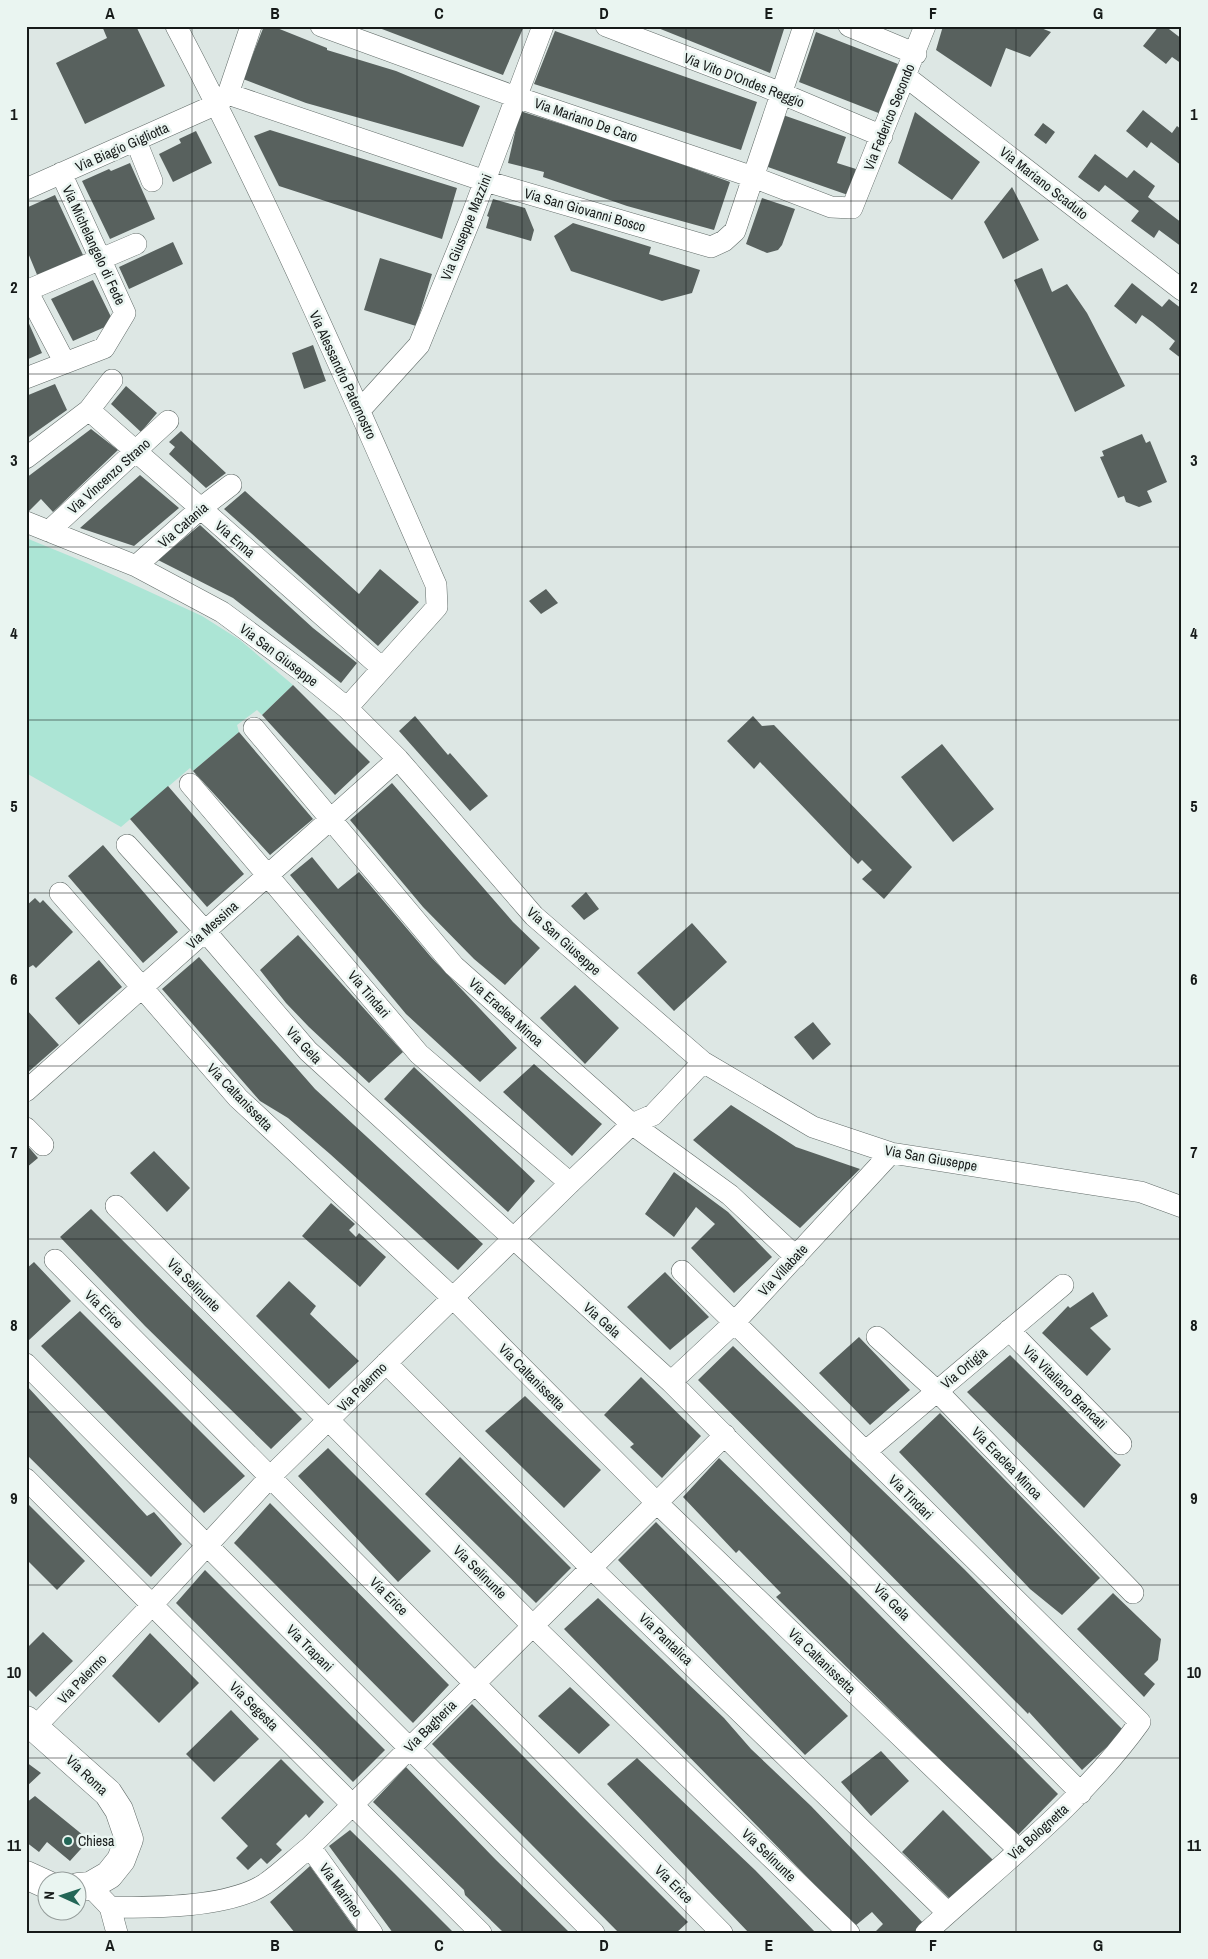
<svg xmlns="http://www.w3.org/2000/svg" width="1208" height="1959" font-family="'Archivo Narrow',sans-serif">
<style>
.green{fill:#ace5d5}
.building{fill:#58615e}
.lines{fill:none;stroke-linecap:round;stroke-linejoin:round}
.street-casing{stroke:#626c69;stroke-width:22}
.secondary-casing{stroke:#626c69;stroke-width:29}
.street{stroke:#fff;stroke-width:21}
.secondary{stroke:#fff;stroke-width:28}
.grid{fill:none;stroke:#161a19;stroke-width:1;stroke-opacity:0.55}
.poi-dot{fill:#236657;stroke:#eaf5f1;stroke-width:2}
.labels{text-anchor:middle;stroke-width:5;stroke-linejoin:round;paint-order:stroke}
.street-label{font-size:14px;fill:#161a19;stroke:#eaf5f1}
.poi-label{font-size:14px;fill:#161a19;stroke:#eaf5f1;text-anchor:start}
.neatline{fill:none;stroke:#161a19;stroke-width:2}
.grid-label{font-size:16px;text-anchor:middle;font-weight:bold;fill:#161a19}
</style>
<rect width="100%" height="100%" fill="#dde7e4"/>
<path class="green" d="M26,538L87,563L202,616L240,640L293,685L262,715L257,710L237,725L239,732L193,771L190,768L121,827L26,773Z"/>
<path class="building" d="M102,26H136L165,86L85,124L56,63L107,38Z
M264,26H272L327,48V50L396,71L480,106L463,147L306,103L243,79Z
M374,26H524L503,75Z
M653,26H785L770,73Z
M943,26H1036L1051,32L1030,57L1006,48L991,87L936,50Z
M1159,26H1165L1182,39V64L1172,57L1166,64L1143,46Z
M555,31L757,102L741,150L534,84Z
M816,32L898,64L881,114L799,82Z
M1143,110L1172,133L1177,126L1182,130V166L1151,142L1147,148L1126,131Z
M520,111L641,149L730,182L714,230L627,206L543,177L544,172L508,163Z
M915,112L980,162L952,200L898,163Z
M783,115L846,137L837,163L856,169L848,195L765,166Z
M1043,123L1055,132L1046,144L1034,135Z
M270,130L457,188L442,239L279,186L254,136Z
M196,131L212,163L173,182L159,154L181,143L179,139Z
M1095,154L1127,178L1134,170L1155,186L1148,197L1182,223V247L1159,230L1154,238L1131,221L1139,211L1105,185L1099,192L1078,177Z
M130,163L155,219L110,239L82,181L109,169L111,171Z
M1012,187L1039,240L1003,259L984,222Z
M55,195L83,255L38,277L26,248V208Z
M762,198L795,209L782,245L778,250L767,253L746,244Z
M493,199L525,208L534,230L531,241L486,228L489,217L487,216Z
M573,223L651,247L649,254L700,270L692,293L662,301L571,271L554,236Z
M173,242L183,264L129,289L119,267Z
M380,258L432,274L416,326L364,310Z
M1042,268L1052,292L1067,284L1087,313L1125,386L1075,412L1014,280Z
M93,280L114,323L73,341L51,299Z
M1132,283L1162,307L1169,299L1182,309V359L1169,349L1175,341L1152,322L1142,315L1136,324L1114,306Z
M26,317L42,353L26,360Z
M313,345L326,381L304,389L292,353Z
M55,384L67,410L26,439V396Z
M126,386L157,413L141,432L111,404Z
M91,429L118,450L53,512L41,499L29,511L26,508V478Z
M181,431L226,473L206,488L169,454L175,447L169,442Z
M1142,434L1146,443L1150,441L1167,482L1147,491L1152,502L1139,507L1126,502L1124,496L1118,498L1100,457L1104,456L1102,451Z
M140,475L179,508L134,546L80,528Z
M245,491L359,594L380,569L419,602L378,646L224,509Z
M200,525L313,628L357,663L341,683L233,598L158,560Z
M546,589L558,603L541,614L529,601Z
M293,685L370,762L335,795L262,715Z
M415,716L448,755L450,753L488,796L470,811L399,731Z
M753,716L762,726L774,725L912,867L884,899L862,879L872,870L862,860L858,864L760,762L754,769L727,741Z
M239,732L313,819L270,855L193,771Z
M942,744L994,809L953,842L901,777Z
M392,783L513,922L540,948L505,985L474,959L423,907L350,820Z
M168,786L244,874L207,907L130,819Z
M103,845L178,932L143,963L68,876Z
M312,857L338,889L359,872L431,957L517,1048L480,1082L406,1014L290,875Z
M586,892L599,909L584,920L571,906Z
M35,898L40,903L43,900L73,932L36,968L33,965L28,968L26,966V906Z
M692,923L727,962L674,1011L637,973Z
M298,935L403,1052L369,1083L309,1027L286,1003L260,970Z
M199,957L315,1089L483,1244L458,1270L330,1154L288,1118L260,1101L162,989Z
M99,960L122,987L79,1025L55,998Z
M575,985L619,1028L585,1064L540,1018Z
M26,1009L59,1045L26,1074Z
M813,1022L831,1044L813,1060L794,1037Z
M534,1064L602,1124L572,1156L503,1092Z
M414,1067L535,1181L508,1212L384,1099Z
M731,1105L796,1147L860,1169L800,1228L693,1140Z
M26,1144L38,1158L26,1168Z
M154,1151L190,1188L167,1212L130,1173Z
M674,1172L728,1212L772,1257L734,1293L691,1248L715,1224L696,1207L674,1237L645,1214Z
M331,1203L355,1224L349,1230L356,1237L359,1233L386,1257L360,1287L302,1236Z
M91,1209L302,1419L271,1449L145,1326L60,1237Z
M34,1262L71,1301L29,1340L26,1338V1269Z
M665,1272L709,1317L670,1350L627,1307Z
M289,1281L316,1306L310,1314L359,1361L329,1389L256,1316Z
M1093,1292L1108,1316L1090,1328L1111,1349L1087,1376L1042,1333L1068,1306L1070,1308Z
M80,1311L245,1476L204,1513L41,1346Z
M859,1337L910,1390L870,1425L819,1373Z
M733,1346L964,1569L1124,1731L1082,1770L1029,1712L1028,1714L698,1380Z
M1010,1355L1121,1465L1084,1508L967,1392Z
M641,1377L701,1436L662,1478L630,1447L634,1444L604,1415Z
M26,1385L147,1516L154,1512L182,1544L151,1577L26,1454Z
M525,1396L601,1470L564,1508L485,1431Z
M940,1413L1100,1578L1062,1615L1030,1589L899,1452Z
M328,1448L431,1551L398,1582L298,1476Z
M460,1457L571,1568L536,1603L425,1494Z
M719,1458L846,1581L1058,1794L1017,1836L776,1597L781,1593L739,1550L736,1553L683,1497Z
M26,1502L85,1561L57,1590L26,1559Z
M270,1503L449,1685L413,1723L234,1543Z
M656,1522L848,1716L805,1755L618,1560Z
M205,1570L385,1750L353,1782L176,1603Z
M1113,1593L1161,1639L1158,1660L1144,1674L1155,1684L1144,1697L1077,1629Z
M598,1598L724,1718L751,1749L811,1806L925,1925L916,1933H874L883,1924L872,1912L855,1926L564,1629Z
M43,1632L73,1661L36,1697L26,1687V1649Z
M150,1633L199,1683L159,1723L112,1676Z
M570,1687L610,1725L579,1754L538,1716Z
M472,1704L584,1818L688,1922L676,1933H619L432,1744Z
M231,1710L259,1739L214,1782L186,1754Z
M881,1751L909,1781L871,1816L841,1782Z
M637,1758L755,1870L816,1933H749L607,1784Z
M281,1759L324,1802L309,1818L306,1814L276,1844L282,1850L267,1864L261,1858L248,1870L236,1858L248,1846L221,1818Z
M26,1762L41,1773L26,1787Z
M406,1767L496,1860L570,1933H504L465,1895L464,1890L373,1802Z
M35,1796L89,1840L70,1861L47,1842L39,1852L26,1842V1803Z
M943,1810L994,1861L951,1900L902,1852Z
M350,1830L394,1873L454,1933H393L329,1846Z
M310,1866L358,1933H295L270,1902Z"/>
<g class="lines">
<defs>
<path id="street" d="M176,26C272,208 354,397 436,585L437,607L347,708
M321,26L516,97L753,177L831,207L852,208L925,26
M606,26L766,87L882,136
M849,26L916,54
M905,76L1182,290
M228,94L485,181L711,247L724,241L735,231L804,26
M136,141L152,181
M26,189L217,104L228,94L251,26
M26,289L65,363
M26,291L136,244
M26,378L104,348L125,313L61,173
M89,410L382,668
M360,410L419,345L472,215L543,26
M26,458L89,410L112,380
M26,522L136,566L222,612L303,672L347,708L398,759L534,916L703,1062L813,1127L891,1153L1141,1192L1182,1207
M49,531L168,421
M136,566L201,508L231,485
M254,728L454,966L632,1124L730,1195L796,1257
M190,784L419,1054L570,1183
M127,845L205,931L308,1051L671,1382L1081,1793
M60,893L238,1098L453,1298L656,1502L1018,1849
M26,1091L398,759
M26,1128L43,1145
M116,1206L532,1625L849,1933
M55,1260L722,1933
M682,1271L1140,1722C1082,1803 999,1866 926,1933
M1009,1330L1121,1444
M877,1337L937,1391L1133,1593
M386,1363L590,1567L948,1913
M26,1364L594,1933
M671,1382L734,1323L891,1153
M865,1452L1063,1285
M26,1479L481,1933
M35,1727L152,1605L271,1476L570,1183L632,1124L653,1115L703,1062
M310,1847L372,1933
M90,1886L110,1907C152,1908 228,1908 265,1884C281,1873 295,1859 310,1847L725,1435
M110,1907L117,1933"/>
<path id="secondary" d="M26,1720L108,1793L119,1810L129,1839L121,1860L109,1875L90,1886L78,1887
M26,1875L48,1885"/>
</defs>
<use href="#street" class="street-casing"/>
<use href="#secondary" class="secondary-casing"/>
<use href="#street" class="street"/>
<use href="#secondary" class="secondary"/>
</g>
<path class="grid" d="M192,26V1933M357,26V1933M522,26V1933M686,26V1933M851,26V1933M1016,26V1933M26,201H1182M26,374H1182M26,547H1182M26,720H1182M26,893H1182M26,1066H1182M26,1239H1182M26,1412H1182M26,1585H1182M26,1758H1182"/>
<circle class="poi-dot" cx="68" cy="1841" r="5"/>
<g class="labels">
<g class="street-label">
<text transform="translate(744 80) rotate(21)" y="5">Via Vito D'Ondes Reggio</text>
<text transform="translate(889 117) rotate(-68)" y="5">Via Federico Secondo</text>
<text transform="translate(586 120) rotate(19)" y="5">Via Mariano De Caro</text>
<text transform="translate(122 147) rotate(-24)" y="5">Via Biagio Gigliotta</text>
<text transform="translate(1044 183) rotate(38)" y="5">Via Mariano Scaduto</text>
<text transform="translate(585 210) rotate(16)" y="5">Via San Giovanni Bosco</text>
<text transform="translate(466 227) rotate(-68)" y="5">Via Giuseppe Mazzini</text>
<text transform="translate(94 245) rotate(65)" y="5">Via Michelangelo di Fede</text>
<text transform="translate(343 375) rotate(65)" y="5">Via Alessandro Paternostro</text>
<text transform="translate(109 476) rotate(-42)" y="5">Via Vincenzo Strano</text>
<text transform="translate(183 525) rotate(-41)" y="5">Via Catania</text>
<text transform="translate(235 539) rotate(41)" y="5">Via Enna</text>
<text transform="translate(279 655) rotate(37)" y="5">Via San Giuseppe</text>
<text transform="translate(212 925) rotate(-42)" y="5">Via Messina</text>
<text transform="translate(564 941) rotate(42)" y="5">Via San Giuseppe</text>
<text transform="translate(369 994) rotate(50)" y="5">Via Tindari</text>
<text transform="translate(506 1012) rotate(42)" y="5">Via Eraclea Minoa</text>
<text transform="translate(304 1045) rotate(47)" y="5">Via Gela</text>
<text transform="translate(240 1097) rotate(46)" y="5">Via Caltanissetta</text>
<text transform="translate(931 1158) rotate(10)" y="5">Via San Giuseppe</text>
<text transform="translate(783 1270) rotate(-47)" y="5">Via Villabate</text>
<text transform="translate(194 1285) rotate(45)" y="5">Via Selinunte</text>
<text transform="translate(104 1309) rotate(45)" y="5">Via Erice</text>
<text transform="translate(602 1320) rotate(42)" y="5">Via Gela</text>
<text transform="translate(964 1368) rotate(-40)" y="5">Via Ortigia</text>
<text transform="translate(532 1377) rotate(45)" y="5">Via Caltanissetta</text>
<text transform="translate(362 1387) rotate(-45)" y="5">Via Palermo</text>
<text transform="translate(1065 1387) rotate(45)" y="5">Via Vitaliano Brancati</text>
<text transform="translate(1007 1463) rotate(46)" y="5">Via Eraclea Minoa</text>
<text transform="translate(911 1497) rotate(45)" y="5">Via Tindari</text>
<text transform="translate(480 1572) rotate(45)" y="5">Via Selinunte</text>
<text transform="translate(389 1596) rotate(45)" y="5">Via Erice</text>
<text transform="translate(892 1602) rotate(45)" y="5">Via Gela</text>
<text transform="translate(666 1639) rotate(44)" y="5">Via Pantalica</text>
<text transform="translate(310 1648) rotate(45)" y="5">Via Trapani</text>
<text transform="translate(822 1661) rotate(44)" y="5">Via Caltanissetta</text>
<text transform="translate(82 1679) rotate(-46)" y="5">Via Palermo</text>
<text transform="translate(254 1706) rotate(45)" y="5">Via Segesta</text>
<text transform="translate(430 1726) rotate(-45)" y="5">Via Bagheria</text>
<text transform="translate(87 1775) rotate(43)" y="5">Via Roma</text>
<text transform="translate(1038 1832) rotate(-42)" y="5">Via Bolognetta</text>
<text transform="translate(769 1855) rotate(44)" y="5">Via Selinunte</text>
<text transform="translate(674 1884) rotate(45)" y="5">Via Erice</text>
<text transform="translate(341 1890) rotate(54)" y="5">Via Marineo</text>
</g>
<g class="poi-label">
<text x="78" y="1846">Chiesa</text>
</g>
</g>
<rect width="1208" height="1959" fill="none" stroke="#eaf5f1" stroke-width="55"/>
<g transform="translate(62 1896) rotate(273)"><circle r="24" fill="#eaf5f1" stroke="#959d9b"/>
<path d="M0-4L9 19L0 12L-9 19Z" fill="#236657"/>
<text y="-8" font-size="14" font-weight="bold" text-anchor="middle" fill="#161a19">N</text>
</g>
<rect x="28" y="28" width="1152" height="1904" class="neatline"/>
<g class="grid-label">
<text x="110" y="19">A</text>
<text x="275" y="19">B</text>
<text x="439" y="19">C</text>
<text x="604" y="19">D</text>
<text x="769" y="19">E</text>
<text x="933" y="19">F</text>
<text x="1098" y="19">G</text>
<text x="14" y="120">1</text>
<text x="1194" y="120">1</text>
<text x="14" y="293">2</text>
<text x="1194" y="293">2</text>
<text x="14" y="466">3</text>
<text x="1194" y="466">3</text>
<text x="14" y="639">4</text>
<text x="1194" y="639">4</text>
<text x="14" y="812">5</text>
<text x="1194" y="812">5</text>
<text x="14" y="985">6</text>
<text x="1194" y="985">6</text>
<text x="14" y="1158">7</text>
<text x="1194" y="1158">7</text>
<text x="14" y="1331">8</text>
<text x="1194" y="1331">8</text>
<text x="14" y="1504">9</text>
<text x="1194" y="1504">9</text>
<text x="14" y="1678">10</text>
<text x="1194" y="1678">10</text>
<text x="14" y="1851">11</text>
<text x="1194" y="1851">11</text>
<text x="110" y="1951">A</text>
<text x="275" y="1951">B</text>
<text x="439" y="1951">C</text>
<text x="604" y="1951">D</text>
<text x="769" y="1951">E</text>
<text x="933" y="1951">F</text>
<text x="1098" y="1951">G</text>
</g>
</svg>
